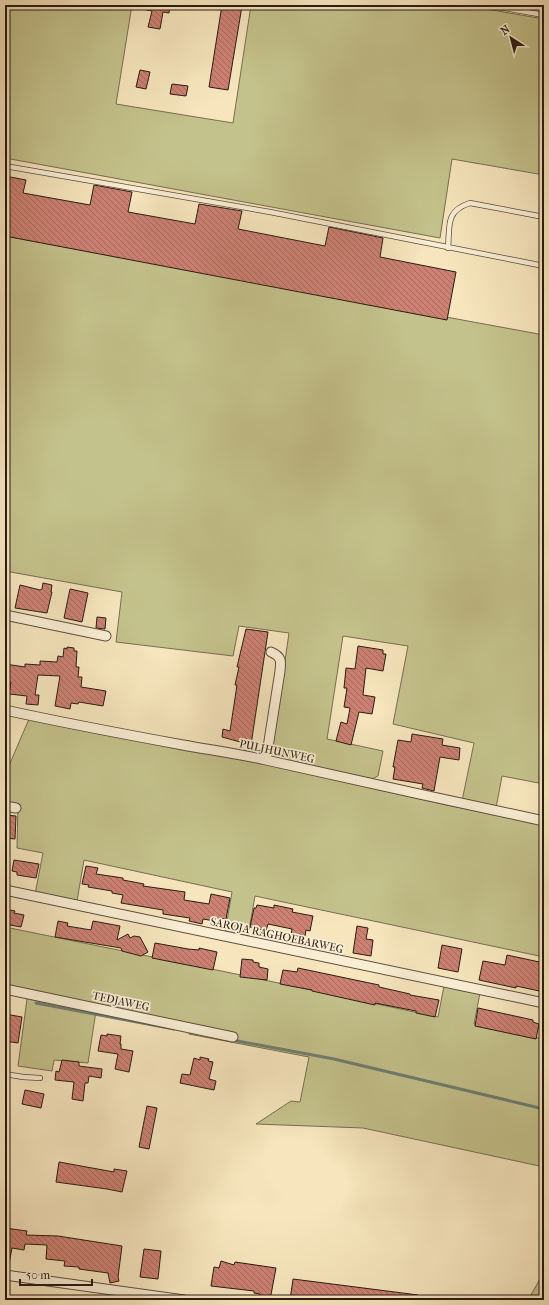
<svg xmlns="http://www.w3.org/2000/svg" width="549" height="1305" font-family="'IM FELL French Canon',serif">
<style>
.grass{fill:#c4c28c;stroke:#776e50}
.lines{fill:none;stroke-linecap:round;stroke-linejoin:round}
.stream{stroke:#6f7d71;stroke-width:3}
.building{fill:url(#building-back-hatch);stroke:#2a1b13}
.service-casing{stroke:#5d4e3e;stroke-width:6}
.minor-casing{stroke:#5d4e3e;stroke-width:11}
.service{stroke:#f9eed4;stroke-width:4.5}
.minor{stroke:#f9eed4;stroke-width:9}
.labels{text-anchor:middle;stroke-width:3.5;stroke-linejoin:round;paint-order:stroke}
.street-label{font-size:11px;fill:#2a1b13;stroke:#f9eed4}
</style>
<defs>
<pattern id="building-back-hatch" width="6" height="6" patternUnits="userSpaceOnUse"><rect width="6" height="6" fill="#cc8173"/><path d="M-1 5l2 2M0 0l6 6M5-1l2 2" fill="none" stroke="#a6695d"/></pattern>
</defs>
<rect width="100%" height="100%" fill="#f6e5bd"/>
<filter id="stains"><feTurbulence type="fractalNoise" baseFrequency=".005" numOctaves="4"/><feColorMatrix values="0 0 0 0 .2 0 0 0 0 .09 0 0 0 0 .02 0 0 0 .5 -.17"/></filter>
<radialGradient id="worn" r=".72"><stop offset=".6" stop-color="#630" stop-opacity="0"/><stop offset="1" stop-color="#630" stop-opacity=".3"/></radialGradient>
<path class="grass" d="M5,5H132L116,104L233,123L251,5H463L544,19V175L452,159L440,238L5,158Z
M5,236L544,335V784L502,776L496,808L462,801L474,743L393,724L408,646L343,636L327,739L383,751L378,776L370,780L271,757L289,633L239,626L233,656L116,642L122,592L5,571Z
M29,719L280,767L447,805L544,824V957L255,896L248,936L225,933L232,892L84,860L77,901L35,894L43,853L17,848L18,806L5,803V775Z
M5,927L236,974L438,1017L444,986L480,993L474,1024L544,1039V1167L363,1128L256,1124L291,1101L300,1102L309,1057L189,1034V1030L96,1011L88,1063L54,1060L52,1071L18,1066L27,999L29,991L5,985Z
M544,1272V1300H528Z"/>
<g class="lines">
<path class="stream" d="M36,1003L174,1029
M232,1040L334,1059L544,1109"/>
</g>
<path class="building" d="M144,5H170L169,13L163,12L160,29L148,27L152,11L143,9Z
M222,5L242,6L228,90L209,87Z
M140,70L150,72L146,89L136,87Z
M172,84L188,86L186,96L170,94Z
M5,176L26,180L23,193L90,205L94,185L132,192L128,212L195,224L199,204L242,211L238,229L325,246L329,227L383,238L380,257L456,272L447,320L5,236Z
M43,583L52,585L51,592H52L47,613L15,608L20,585L40,590L42,589Z
M70,589L88,593L82,622L64,618Z
M97,617L106,618L105,629L96,628Z
M246,629L268,632L251,745L222,737L223,729L230,731L237,685H235L239,667H237Z
M358,646L383,650V654H386L383,671L366,668L363,695L375,697L372,714L359,712L351,745L336,741L341,722L347,724L350,708L344,707L347,688H344L346,668L355,669Z
M67,647L74,648V651H77L76,667H79L78,677H82L81,687L106,691L103,706L79,702L78,704L71,703L70,709L55,706L60,676L38,675L35,695H39L38,705L26,704L27,696L9,694L11,682L5,681V664L25,667V664L40,665V661L57,662L58,656L63,657L64,648L67,649Z
M412,734L443,739L442,745L460,748L459,760L440,757L434,791L422,788L423,784L393,779L395,767H393L398,740L411,742Z
M5,815L16,816L15,839L5,838Z
M14,860L39,864L36,878L17,875V872L12,871Z
M86,866L98,868L96,874L123,878V880L144,884L143,886L185,892L184,900L209,904L211,894L230,898L226,919L215,918V921L203,919L202,924L189,921L190,918L163,914V910L121,903L123,895L112,893V891L88,887L89,885L82,884Z
M257,905L274,908V905L293,909L292,912L313,916L310,931L306,930L305,936L299,934L298,936L291,935L292,929L268,924L266,931L250,927L254,908H256Z
M5,909L15,911L14,913L24,915L21,927L5,924Z
M58,921L68,923L67,926L91,930L93,921L120,926L117,940L128,934L130,938L134,936L140,937L148,952L141,956L122,951L121,948L55,937Z
M357,926L368,928L366,939L373,940L371,956L353,953Z
M155,943L188,949L199,950V948L217,952L213,970L152,958Z
M442,945L462,949L458,972L438,968Z
M507,955L544,963V992L516,986V988L479,980L483,961L505,965Z
M242,959L253,960V962L259,963V967L268,969L267,980L240,977Z
M298,968L379,985V987L410,994V995L439,1000L435,1017L416,1013V1011L375,1003V1005L312,991V990L280,984L283,970L297,972Z
M478,1008L533,1020V1022L539,1024L536,1039L475,1026Z
M5,1014L22,1017L18,1043L5,1041Z
M107,1034L121,1036L120,1044H121V1049L133,1051L129,1072L115,1069L118,1054L98,1051L101,1035L107,1036Z
M200,1057L209,1059L208,1061L213,1062L209,1079L216,1081L214,1090L180,1083L182,1074L190,1075L194,1058L200,1060Z
M62,1060L79,1062V1066L102,1069L101,1078L89,1076L88,1083H85L83,1101L72,1099L74,1082L55,1080L56,1071L59,1072Z
M25,1090L44,1094L41,1108L22,1104Z
M147,1106L157,1108L149,1149L139,1147Z
M59,1162L114,1172V1169L127,1171L122,1192L107,1189L56,1182Z
M5,1228L27,1231L26,1235L58,1236L122,1246L118,1277L119,1281L110,1283L108,1273L79,1269V1267L64,1266L65,1261L46,1259L47,1245L25,1244L24,1250L12,1248L9,1264H5Z
M144,1249L161,1251L158,1279L140,1277Z
M221,1261L234,1265L235,1262L276,1268L270,1300H259L260,1294L254,1293V1291L211,1286L214,1267L219,1268Z
M293,1279L418,1295L417,1300H290Z"/>
<g class="lines">
<defs>
<path id="service" d="M487,5L544,15
M5,166L270,212L544,266
M448,248C450,226 445,211 470,203L544,217
M5,1074L23,1077L40,1078"/>
<path id="minor" d="M5,615L106,636
M5,710C64,723 123,734 183,745C211,750 239,754 266,760C359,781 451,801 544,821
M266,760L280,671C281,661 282,657 271,652
M5,806L16,808
M5,890L544,1003
M5,989L233,1037
M5,1275L184,1300"/>
</defs>
<use href="#service" class="service-casing"/>
<use href="#minor" class="minor-casing"/>
<use href="#service" class="service"/>
<use href="#minor" class="minor"/>
</g>
<g class="labels">
<g class="street-label">
<text transform="translate(277 751) rotate(12)" y="4">PULJHUNWEG</text>
<text transform="translate(277 935) rotate(12)" y="4">SAROJA RAGHOEBARWEG</text>
<text transform="translate(121 1001) rotate(12)" y="4">TEDJAWEG</text>
</g>
</g>
<rect width="549" height="1305" fill="none" stroke="#f6e5bd" stroke-width="20"/>
<rect x="6" y="6" width="537" height="1293" fill="none" stroke="#2a1b13" stroke-width="2"/>
<rect x="10" y="10" width="529" height="1285" fill="none" stroke="#2a1b13"/>
<g transform="translate(511 38) rotate(324)" stroke="#f9eed4" stroke-width="3" paint-order="stroke">
<path d="M0-3L7 15L0 10L-7 15Z" fill="#2a1b13"/>
<text y="-6" font-size="11" font-weight="bold" text-anchor="middle" fill="#2a1b13">N</text>
</g>
<path d="M20 1279v6h72v-6" fill="none" stroke="#2a1b13" stroke-width="2"/>
<text x="26" y="1279" font-size="12" fill="#2a1b13" stroke="#f9eed4" stroke-width="3" paint-order="stroke">50 m</text>
<rect width="100%" height="100%" filter="url(#stains)"/>
<rect width="100%" height="100%" fill="url(#worn)"/>
</svg>
